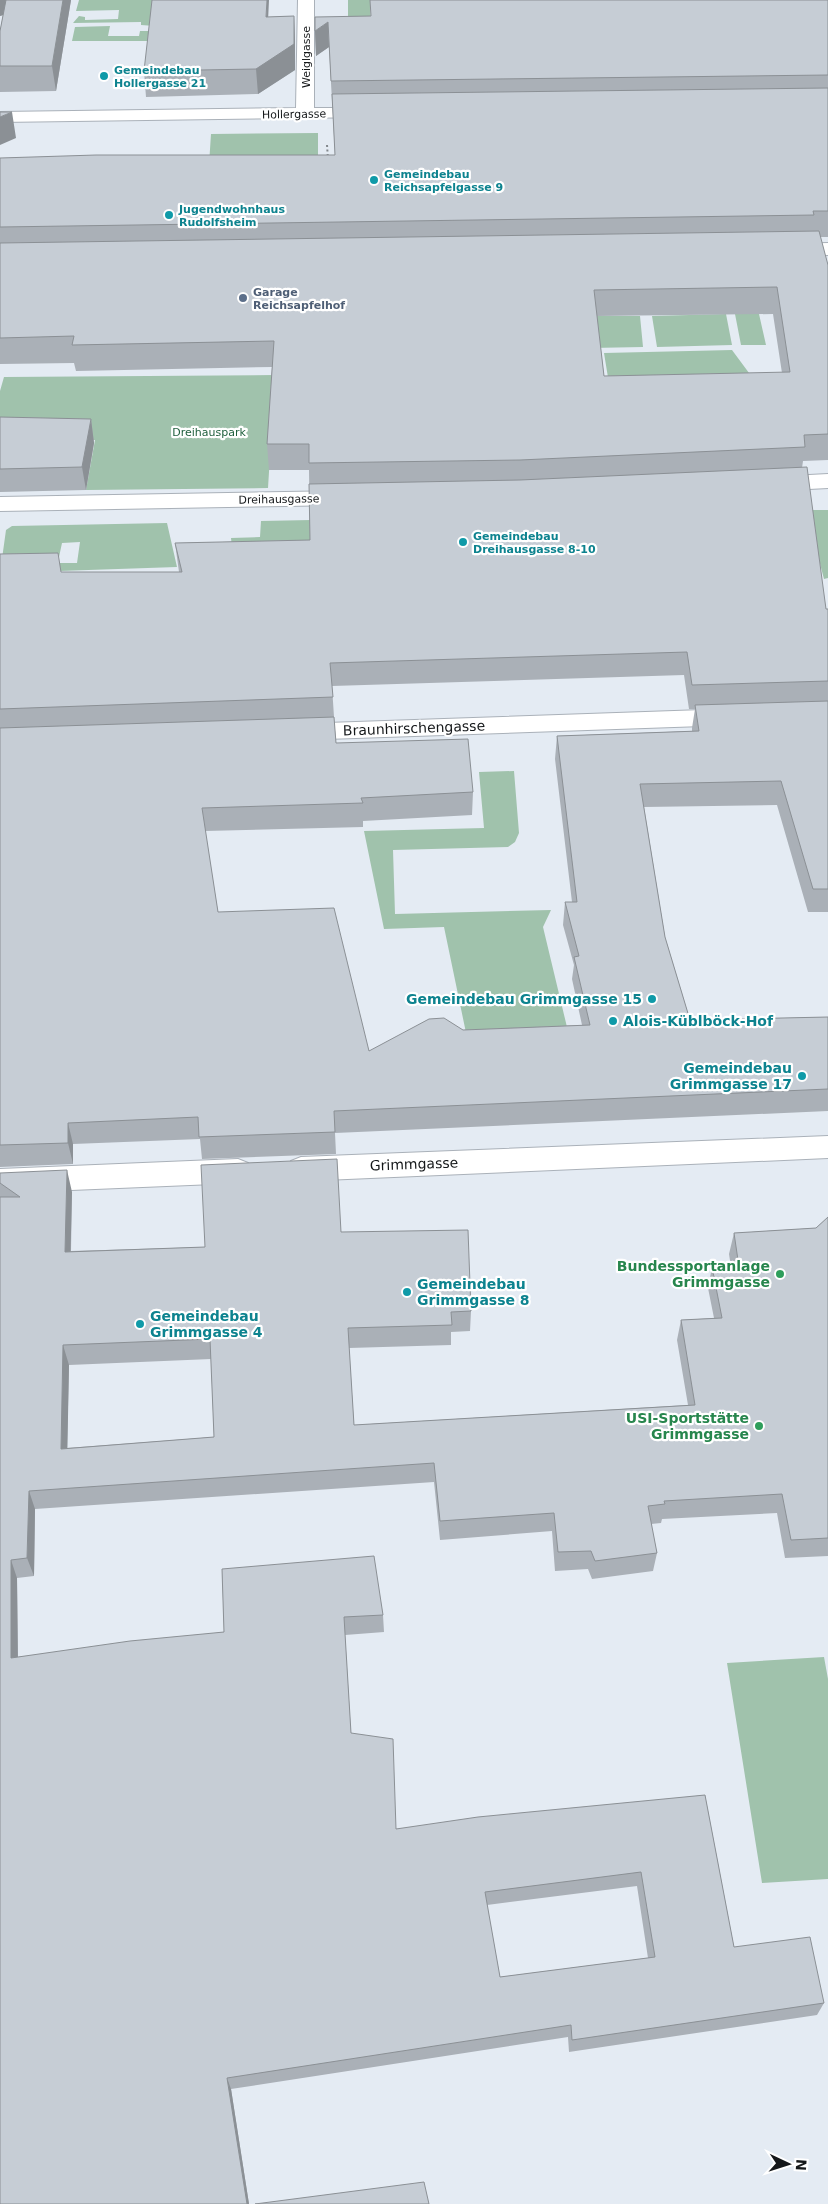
<svg xmlns="http://www.w3.org/2000/svg" width="828" height="2204" font-family="'DejaVu Sans',sans-serif">
<style>
.green{fill:#a0c2ac}
.lines{fill:none;stroke-linecap:round;stroke-linejoin:round}
.minor-casing{stroke:#aab1b9;stroke-width:2}
.path{stroke:#82878c;stroke-width:2;stroke-dasharray:2 2.5;stroke-linecap:butt}
.minor{fill:#fff;fill-rule:evenodd}
.wall{fill:#aab0b7;fill-rule:evenodd}
.shaded-wall{fill:#8b9095}
.building{fill:#c6cdd5;stroke:#8b9095;fill-rule:evenodd}
.culture-dot{fill:#0f9aa8;stroke:#fff;stroke-width:2}
.service-dot{fill:#5c6f8a;stroke:#fff;stroke-width:2}
.leisure-dot{fill:#2e9e5b;stroke:#fff;stroke-width:2}
.labels{text-anchor:middle;stroke-width:4.5;stroke-linejoin:round;paint-order:stroke}
.far-street-label{font-size:11px;fill:#141719;stroke:#fff}
.far-culture-label{font-size:11px;font-weight:bold;fill:#0d838f;stroke:#fff;text-anchor:start}
.far-service-label{font-size:11px;font-weight:bold;fill:#4e5e75;stroke:#fff;text-anchor:start}
.far-park-label{font-size:11px;fill:#1f5f3d;stroke:#fff}
.street-label{font-size:14px;fill:#141719;stroke:#fff}
.culture-label{font-size:14px;font-weight:bold;fill:#0d838f;stroke:#fff;text-anchor:start}
.leisure-label{font-size:14px;font-weight:bold;fill:#27864d;stroke:#fff;text-anchor:end}
</style>
<rect width="100%" height="100%" fill="#e4ebf3"/>
<path class="green" d="M79,0H158L155,26L141,25V22L73,23L79,16L85,17V20L118,19L119,10L76,11Z
M348,0H370L371,27L348,28Z
M110,26L108,36H139L140,31H183L154,41H72L75,27Z
M318,133V181L208,180L211,134Z
M726,314L732,345L657,347L652,316Z
M735,314H759L766,345H741Z
M592,316H640L643,347L591,348Z
M732,350L752,377L612,402L604,353Z
M275,375L268,488L86,490L95,440H0V391L4,377Z
M806,510H828V578L824,579Z
M311,520L312,564L234,566L231,538L260,537L261,521Z
M167,523L177,567L0,573L59,563H77L80,542L62,543L59,557L31,566H1L6,530L12,526Z
M514,771L519,833L515,842L508,847L393,850L395,914L551,910L543,927L572,1048L470,1052L444,927L384,929L364,831L484,828L479,772Z
M824,1657L828,1679V1879L762,1883L727,1663Z"/>
<g class="lines">
<defs>
<path id="minor" d="M298,0H314V108H369L375,109L378,113L375,117L0,122V112L296,108Z
M828,243V255L786,256L779,254L776,250L779,246L786,244Z
M828,474V488L771,491L763,489L760,484L763,479L771,477Z
M346,491L354,493L357,498L354,503L346,505L0,511V497Z
M732,709L740,711L744,717L740,723L732,725L297,740L289,738L285,732L289,726L297,724Z
M828,1136V1158L301,1181L291,1177L287,1169L291,1161L301,1157Z
M238,1159L248,1163L252,1171L248,1179L238,1183L0,1193V1169Z"/>
</defs>
<use href="#minor" class="minor-casing"/>
<path class="path" d="M327,145L328,159"/>
<use href="#minor" class="minor"/>
</g>
<path class="wall" d="M0,0H71L56,91L0,92V31L3,15L0,16Z
M828,0V237H820L828,265V460L803,461L802,468L826,609H828V912H808L777,805L644,807L665,937L690,1020L828,1017V1111L335,1133L336,1154L202,1159L200,1139L73,1144V1164L0,1167V554L61,572H179L175,543L310,540L309,470H269L267,444L272,367L76,371L74,363L0,364V158L335,155L329,47L316,56L315,31L371,16ZM773,314L782,373L604,376L597,316ZM684,675L689,709H695L692,728V731L557,736L555,759L572,902H565L563,925L574,965L572,979L582,1025L463,1030L369,1051L218,912L205,831L363,827V821L472,815L473,792L336,743L334,717L332,686Z
M294,16L295,42V70L258,94L146,97L144,71L269,17Z
M0,417L91,419L94,443L86,490L0,492Z
M0,1173L72,1192L71,1251L205,1247L341,1232L471,1311L470,1331L451,1332V1345L349,1348L354,1425L688,1405L677,1340L681,1320L714,1318L708,1288L712,1267H731L729,1254L734,1233L816,1228L828,1217V1556L785,1558L777,1513L662,1519L661,1523L651,1524L657,1553L653,1571L592,1579L588,1569L555,1571L552,1531L440,1540L434,1482L35,1509L34,1576L17,1578L18,1657L224,1632L222,1569L383,1615L384,1632L345,1635L351,1733L396,1829L705,1795L734,1947L824,2003L817,2015L569,2052L568,2037L231,2089L249,2204H0ZM211,1359L214,1437L67,1448L69,1365ZM637,1886L648,1958L500,1977L487,1905Z"/>
<path class="shaded-wall" d="M0,0H11L13,12L0,16Z
M63,0H71L56,91L52,66Z
M267,0H269L267,42L266,17Z
M294,16L295,42V70L258,94L256,69Z
M328,22L329,47L316,56L315,31Z
M12,112L16,138L0,145V117Z
M91,419L94,443L86,490L82,467Z
M68,1123L73,1144V1164L68,1143Z
M67,1170L72,1192L70,1272L65,1252Z
M63,1345L69,1365L67,1468L61,1449Z
M29,1491L35,1509L34,1576L27,1558Z
M11,1560L17,1578L18,1675L11,1658Z
M227,2078L231,2089L249,2204H247Z"/>
<path class="building" d="M6,0H63L52,66H0V31Z
M152,0H267L266,17L294,16V44L256,69L144,71Z
M370,0H828V75L331,81L328,22L315,31V17L371,16Z
M828,88V211H813L814,215L0,227V158L96,155H335L332,94Z
M0,112H12L0,117Z
M819,231L828,265V434L804,435L805,447L520,460L309,463V444H267L274,341L72,345L74,336L0,338V243ZM777,287L790,372L604,376L594,290Z
M0,417L91,419L82,467L0,469Z
M807,467L826,609H828V681L692,685L687,652L330,663L333,697L0,709V554L58,553L61,572H182L175,543L310,540L309,484L520,480Z
M828,701V889H813L781,781L640,784L665,937L690,1020L828,1017V1089L334,1111L335,1132L199,1137L198,1117L68,1123V1143L0,1145V728L334,717L336,743L468,739L473,792L361,798L363,803L202,808L218,912L334,908L369,1051L429,1019L444,1018L463,1030L590,1025L574,957L579,956L565,902H577L557,736L699,731L695,705Z
M337,1159L341,1232L468,1230L471,1311L451,1312L452,1325L348,1328L354,1425L695,1405L681,1320L722,1318L712,1267H739L734,1233L816,1228L828,1217V1538L791,1540L782,1494L664,1501L665,1504L648,1506L657,1553L595,1561L591,1551L558,1552L554,1513L440,1521L434,1463L29,1491L27,1558L11,1560V1658L130,1641L224,1632L222,1569L374,1556L383,1615L344,1617L351,1733L393,1739L396,1829L478,1817L705,1795L734,1947L810,1937L824,2003L572,2040L571,2025L227,2078L247,2204H0V1197H20L0,1183V1173L67,1170L65,1252L205,1247L201,1165ZM210,1339L214,1437L61,1449L63,1345ZM641,1872L655,1957L500,1977L485,1892Z
M424,2182L429,2204H255Z"/>
<g class="culture-dot">
<circle cx="104" cy="76" r="5"/>
<circle cx="374" cy="180" r="5"/>
<circle cx="169" cy="215" r="5"/>
<circle cx="463" cy="542" r="5"/>
<circle cx="652" cy="999" r="5"/>
<circle cx="613" cy="1021" r="5"/>
<circle cx="802" cy="1076" r="5"/>
<circle cx="407" cy="1292" r="5"/>
<circle cx="140" cy="1324" r="5"/>
</g>
<circle class="service-dot" cx="243" cy="298" r="5"/>
<g class="leisure-dot">
<circle cx="780" cy="1274" r="5"/>
<circle cx="759" cy="1426" r="5"/>
</g>
<g class="labels">
<g class="far-street-label">
<text transform="translate(306 57) rotate(-90)" y="4">Weiglgasse</text>
<text transform="translate(294 114) rotate(-1)" y="4">Hollergasse</text>
<text transform="translate(279 499) rotate(-1)" y="4">Dreihausgasse</text>
</g>
<g class="far-culture-label">
<text x="114" y="74">Gemeindebau<tspan x="114" dy="13">Hollergasse 21</tspan></text>
<text x="384" y="178">Gemeindebau<tspan x="384" dy="13">Reichsapfelgasse 9</tspan></text>
<text x="179" y="213">Jugendwohnhaus<tspan x="179" dy="13">Rudolfsheim</tspan></text>
<text x="473" y="540">Gemeindebau<tspan x="473" dy="13">Dreihausgasse 8-10</tspan></text>
</g>
<g class="far-service-label">
<text x="253" y="296">Garage<tspan x="253" dy="13">Reichsapfelhof</tspan></text>
</g>
<g class="far-park-label">
<text x="209" y="436">Dreihauspark</text>
</g>
<g class="street-label">
<text transform="translate(414 728) rotate(-2)" y="5">Braunhirschengasse</text>
<text transform="translate(414 1164) rotate(-2)" y="5">Grimmgasse</text>
</g>
<g class="culture-label">
<text x="642" y="1004" text-anchor="end">Gemeindebau Grimmgasse 15</text>
<text x="623" y="1026">Alois-Küblböck-Hof</text>
<text x="792" y="1073" text-anchor="end">Gemeindebau<tspan x="792" dy="16">Grimmgasse 17</tspan></text>
<text x="417" y="1289">Gemeindebau<tspan x="417" dy="16">Grimmgasse 8</tspan></text>
<text x="150" y="1321">Gemeindebau<tspan x="150" dy="16">Grimmgasse 4</tspan></text>
</g>
<g class="leisure-label">
<text x="770" y="1271">Bundessportanlage<tspan x="770" dy="16">Grimmgasse</tspan></text>
<text x="749" y="1423">USI-Sportstätte<tspan x="749" dy="16">Grimmgasse</tspan></text>
</g>
</g>
<g transform="translate(788 2164) rotate(94)" stroke="#ffffff" stroke-width="4" paint-order="stroke">
<path d="M0-4L9 19L0 12L-9 19Z" fill="#141719"/>
<text y="-8" font-size="14" font-weight="bold" text-anchor="middle" fill="#141719">N</text>
</g>
</svg>
